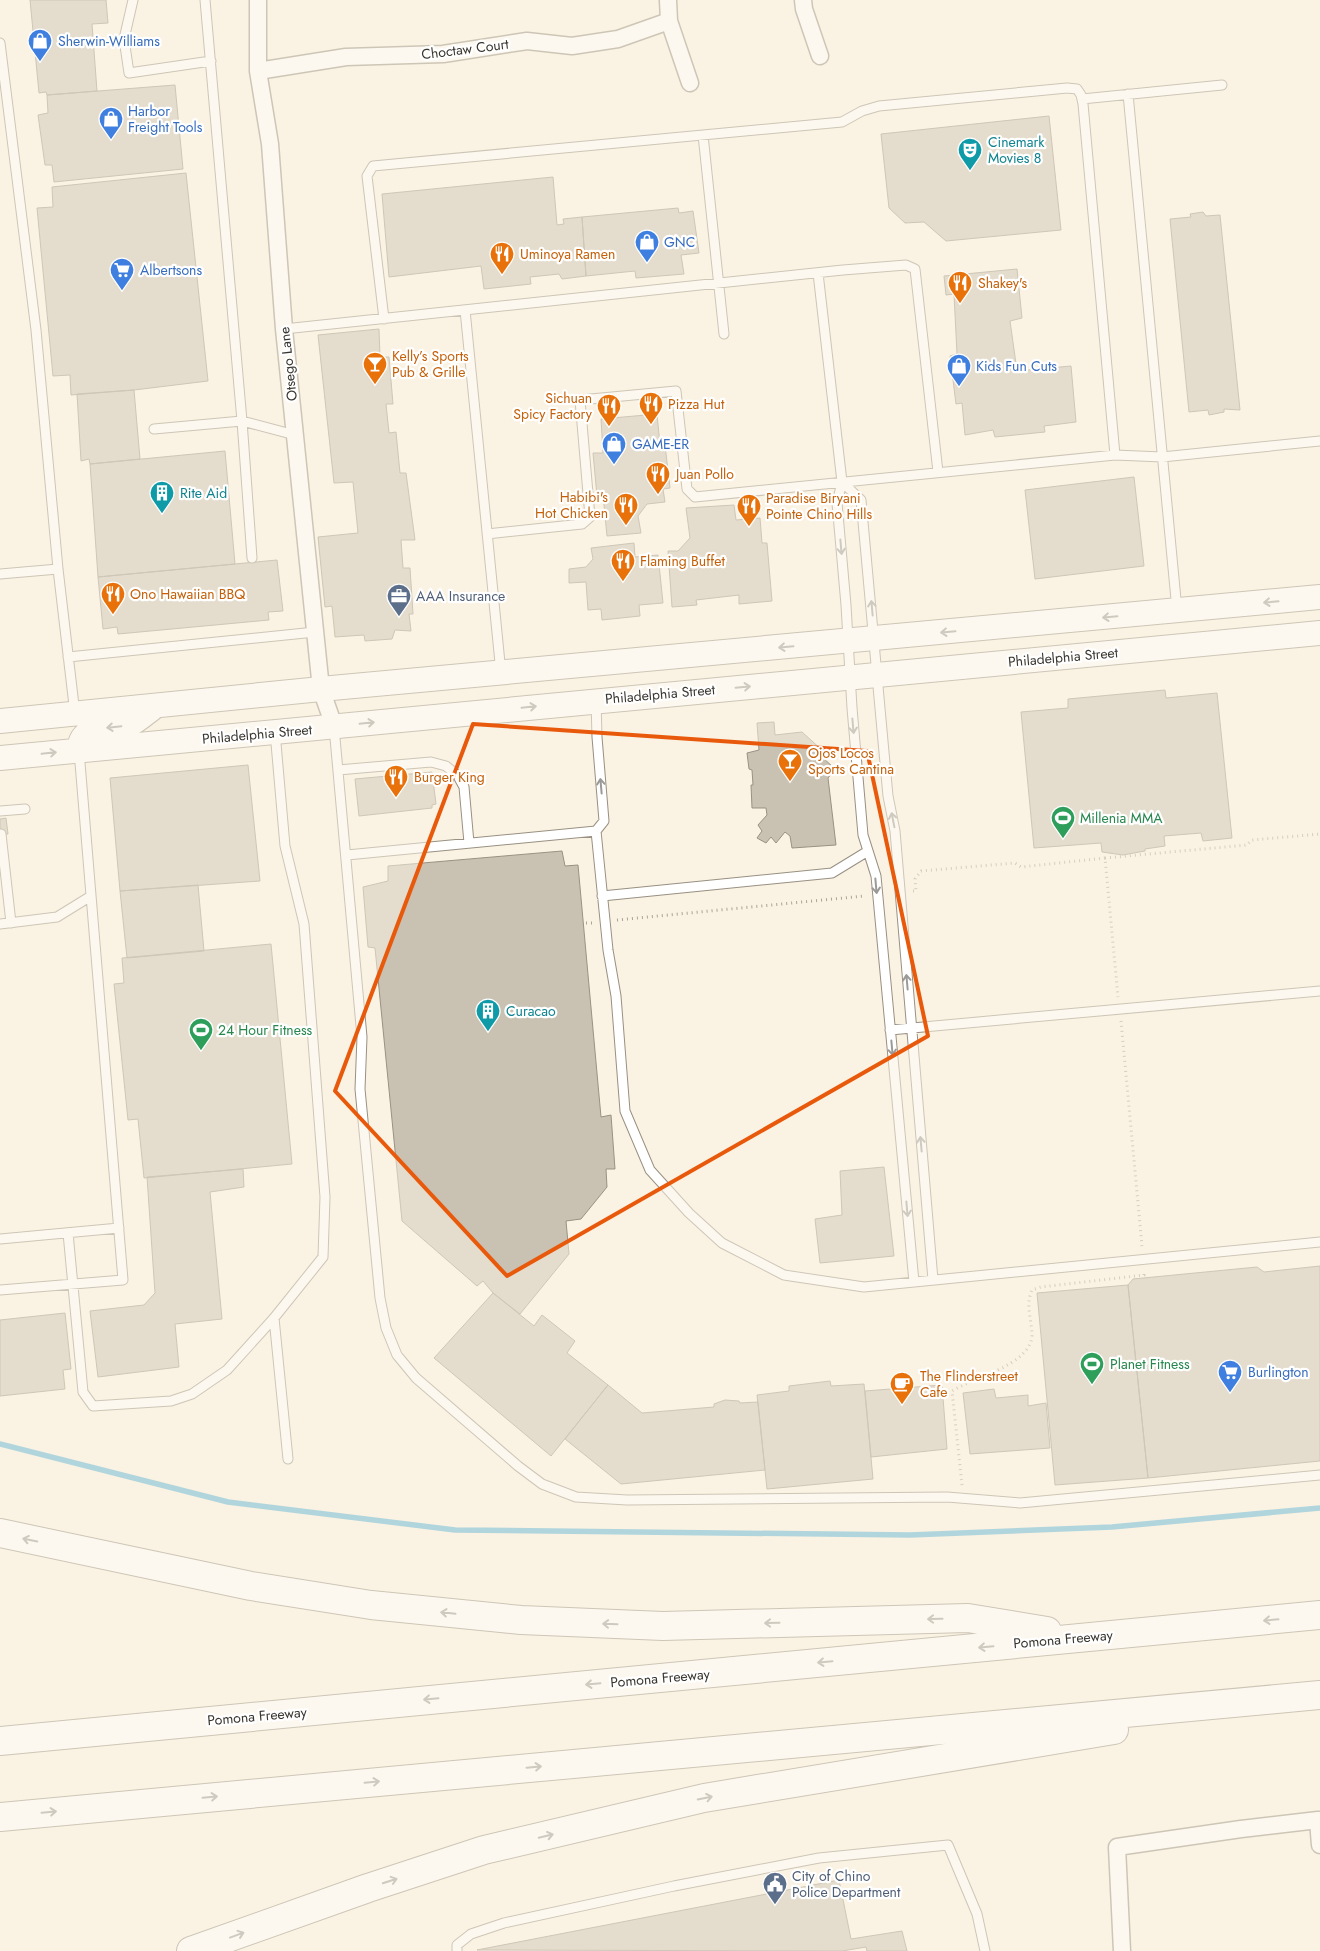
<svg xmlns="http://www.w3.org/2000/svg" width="1320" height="1951" font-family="Jost,sans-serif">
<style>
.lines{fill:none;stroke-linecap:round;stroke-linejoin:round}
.stream{stroke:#58b1d7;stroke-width:5.5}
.building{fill:#c9c1b2;stroke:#999283}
.lane-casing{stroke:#989082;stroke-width:11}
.street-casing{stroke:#989082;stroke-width:19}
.secondary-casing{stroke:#989082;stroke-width:26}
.highway-casing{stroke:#989082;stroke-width:30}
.path{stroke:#aaa498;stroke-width:3;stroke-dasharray:1 4;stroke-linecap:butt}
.lane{stroke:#fff;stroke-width:9}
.street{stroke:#fff;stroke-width:16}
.secondary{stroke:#fff;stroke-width:24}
.highway{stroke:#fff;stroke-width:28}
.oneway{stroke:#9c9a98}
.marked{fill:none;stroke:#e8590c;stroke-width:4;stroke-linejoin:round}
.labels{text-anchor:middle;stroke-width:4.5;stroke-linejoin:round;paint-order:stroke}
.shop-label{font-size:14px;fill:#366cbe;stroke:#fff;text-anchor:start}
.street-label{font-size:14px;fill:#393630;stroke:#fff}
.culture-label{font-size:14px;fill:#0d838f;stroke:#fff;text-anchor:start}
.food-label{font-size:14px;fill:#c56008;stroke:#fff;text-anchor:start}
.service-label{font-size:14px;fill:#4e5e75;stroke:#fff;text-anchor:start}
.leisure-label{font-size:14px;fill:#27864d;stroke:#fff;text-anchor:start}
</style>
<rect width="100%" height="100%" fill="#faf2e2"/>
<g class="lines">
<path class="stream" d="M0,1444L228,1502L455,1530L910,1535L1112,1527L1320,1508"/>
</g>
<path class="building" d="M30,0H106L108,23L92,24L97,91L47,95L46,92L39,93Z
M175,85L183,169L54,182L52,165H45L38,115L48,113L47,95Z
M1049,116L1061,230L946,241L924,222L905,223L889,208L881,134Z
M186,173L208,381L134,390L71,395L70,375L53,376L37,208L53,207L52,187Z
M553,177L557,225L564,224L563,219L582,217L586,276L562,279L559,274L530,277L531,284L484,289L481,266L389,277L382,194Z
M678,208L679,213L693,211L699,253L681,255L684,274L636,278L635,271L586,276L582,217Z
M1203,212L1206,216L1220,215L1240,410L1224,409V412L1209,415L1208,410L1189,412L1170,219L1191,217L1190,214Z
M1017,269L1022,318L1010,321L1017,371L1071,366L1076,422L1044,426L1045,432L995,437L993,430L965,435L962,403L956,404L950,356L957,354L954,294L946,295L944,276Z
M379,329L380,357H389L393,404H386L389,433L396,432L400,473H406L415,540H401L403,568H410L413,614H409L411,631L395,630L392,639L365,641L364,635L335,637L332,606L325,607L318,537L358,533L353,482L334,483L318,335Z
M134,390L140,459L90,464L89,459L81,461L77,394Z
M657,414L660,445H665L670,488L663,489L665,502L647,504L638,516L641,533L607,536L603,495L597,496L593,453H603L601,419Z
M225,451L235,564L98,577L90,464Z
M1134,477L1144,566L1035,579L1025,490Z
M734,505L736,520L760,518L762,543H767L772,601L739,604V595L696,600L697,605L672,607L668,551H678L690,538L686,508Z
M634,543L635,557L658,555L663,603L639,605L640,616L602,620L601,609L588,610L586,582L569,583V569L586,567L593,559L591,548Z
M277,560L283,611L268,612L269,620L118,634L117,627L103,629L98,577Z
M1165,690L1166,698L1217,693L1232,838L1203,841L1201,833L1164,836L1165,846L1145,849V851L1123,855L1102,852L1101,843L1034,848L1021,712L1068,708V699Z
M774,722L775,735L802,732L823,751L820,755L835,769L828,778L836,845L792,848L790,836L785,832L776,843L771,837L766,843L757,838L762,831L758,825L767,815L766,808H752L751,785H753L752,770L749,769L747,753L759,750L757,723Z
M248,765L260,881L120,891L110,778Z
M432,772L436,804L432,805V808L359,816L355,779Z
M6,818L8,834H0V819Z
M562,851L565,866L578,865L601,1117L611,1115L615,1169H606L607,1187L581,1219L566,1221L569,1254L520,1314L493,1293L483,1281L477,1286L402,1221L375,948L368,947L363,887L388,881V866Z
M198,885L204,951L127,958L120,891Z
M271,944L292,1164L144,1178L138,1119L128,1120L114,984L124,983L122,958Z
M884,1167L894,1256L820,1263L815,1219L842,1215L840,1171Z
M243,1169L244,1187L210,1192L222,1319L175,1324L179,1367L98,1377L90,1311L144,1305L155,1293L147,1177Z
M1320,1266V1461L1148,1478L1128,1285L1133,1279L1257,1267L1264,1272Z
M1128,1285L1148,1478L1055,1485L1037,1293Z
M493,1293L534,1326L542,1315L575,1341L567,1353L608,1385L551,1456L434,1358Z
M65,1313L71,1369L63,1370L65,1389L0,1396V1320Z
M830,1381L831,1386L864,1384L873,1479L767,1489L757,1395L789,1391V1386Z
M608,1385L642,1413L714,1407V1404L725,1400L739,1401L740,1403L758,1402L765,1470L621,1484L565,1439Z
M942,1385L947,1449L871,1457L865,1391Z
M994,1389L996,1398L1028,1395V1406L1046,1403L1050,1448L970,1454L963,1393Z
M839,1880L851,1939L902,1931L907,1951H867L866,1947L842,1951L477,1950Z"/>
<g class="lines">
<defs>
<path id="lane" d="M133,0L124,39L129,73L211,61
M205,0L242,421L295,435
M0,43L36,330L58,569L75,714
M1128,94L1177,610
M1082,99L1222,85
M703,135L724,334
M818,273L842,482L837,503L846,605L852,708L863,835L876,876L914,1282
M465,310L501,673
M384,319L367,176L373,166L842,122L862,111L879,106L1067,88L1077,89L1081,95L1083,104L1115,455
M284,329L843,270L906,265L915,269L938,472
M154,429L242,421L252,558
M842,482L861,500L888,796L895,831L933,1280
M487,534L582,524L590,517L580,400L676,391L687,489L695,497L1115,455L1162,457L1320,441
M0,574L58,569
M68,657L315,632
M596,701L597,737L604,821L596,831L608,950L616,996L625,1111L650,1170L689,1213L722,1243L784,1275L864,1287L1320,1242
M334,727L362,1037L360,1089L380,1298L386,1328L397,1355L416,1378L518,1466L542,1484L576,1497L627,1500L947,1497L1020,1503L1320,1475
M338,770L431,762L446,766L458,776L464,787L469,843
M0,811L25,809
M1,834L11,923
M347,855L596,831
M602,896L832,873L868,851
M0,924L57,917L91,896
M890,1030L1320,991
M68,1233L83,1392L93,1406L171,1401L192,1394L227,1370L274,1318L323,1257L325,1197L304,924L285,846L275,732
M0,1239L119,1228
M0,1290L123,1280L79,751
M274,1318L288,1459
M457,1951V1945L471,1934L504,1923L674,1886L819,1858L948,1845L977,1914L985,1951"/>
<path id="street" d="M258,0V71L270,144L284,329L321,689L334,726
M668,0L669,21L690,83
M803,0L804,9L820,56
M258,71L346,57L443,54L527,41L572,46L618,39L669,21
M1320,1820H1318L1320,1845
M1122,1951L1117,1847L1241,1829L1318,1820"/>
<path id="secondary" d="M0,721L321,689L1320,597
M79,750C82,721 109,733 127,726C136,722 146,713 154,707
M0,758L1320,633"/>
<path id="highway" d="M0,1533L251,1586L371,1605L521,1620L663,1626L968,1618L1047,1631
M0,1741L1320,1615
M0,1817L1320,1695
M191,1951L368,1888L484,1850L704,1798L1114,1730"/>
</defs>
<use href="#lane" class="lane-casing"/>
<use href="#street" class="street-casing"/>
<use href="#secondary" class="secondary-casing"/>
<use href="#highway" class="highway-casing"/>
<path class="path" d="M1105,858L1247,845L1252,840L1320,834
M913,891H916L915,879L921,871L1015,863L1021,867L1105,858L1118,997
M617,920L864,896
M586,923H593
M1121,1021L1142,1246
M962,1485L952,1391C973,1378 1030,1365 1032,1336C1032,1320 1025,1305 1032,1290L1041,1287L1144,1275V1272"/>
<use href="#lane" class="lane"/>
<use href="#street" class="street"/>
<use href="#secondary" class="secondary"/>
<use href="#highway" class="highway"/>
</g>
<defs><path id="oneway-shaft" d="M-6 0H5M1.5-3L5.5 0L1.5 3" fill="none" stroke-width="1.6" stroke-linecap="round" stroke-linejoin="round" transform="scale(1.25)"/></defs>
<g class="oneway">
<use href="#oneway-shaft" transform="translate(841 547) rotate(85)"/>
<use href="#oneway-shaft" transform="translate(1271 602) rotate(175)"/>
<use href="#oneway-shaft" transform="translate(872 608) rotate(-95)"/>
<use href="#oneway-shaft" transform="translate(1110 617) rotate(175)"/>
<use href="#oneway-shaft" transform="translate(948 632) rotate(175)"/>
<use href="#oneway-shaft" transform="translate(786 647) rotate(175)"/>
<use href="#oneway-shaft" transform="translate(743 687) rotate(-5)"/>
<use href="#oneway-shaft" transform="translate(529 707) rotate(-6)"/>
<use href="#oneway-shaft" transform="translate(367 723) rotate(-6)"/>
<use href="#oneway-shaft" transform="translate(853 726) rotate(85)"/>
<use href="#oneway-shaft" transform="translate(114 727) rotate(174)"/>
<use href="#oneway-shaft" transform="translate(49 753) rotate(-6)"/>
<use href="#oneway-shaft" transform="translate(601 786) rotate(-95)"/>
<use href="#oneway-shaft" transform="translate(893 820) rotate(-101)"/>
<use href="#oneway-shaft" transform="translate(876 886) rotate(85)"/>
<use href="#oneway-shaft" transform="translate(907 982) rotate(-95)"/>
<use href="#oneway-shaft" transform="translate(892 1048) rotate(85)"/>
<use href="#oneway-shaft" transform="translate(921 1144) rotate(-95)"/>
<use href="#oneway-shaft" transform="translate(907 1209) rotate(85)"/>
<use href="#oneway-shaft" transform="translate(30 1540) rotate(-168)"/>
<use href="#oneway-shaft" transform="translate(448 1613) rotate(-174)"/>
<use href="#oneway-shaft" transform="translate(935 1619) rotate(179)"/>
<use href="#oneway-shaft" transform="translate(1271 1620) rotate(175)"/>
<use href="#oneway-shaft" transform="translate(772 1623) rotate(179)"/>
<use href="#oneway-shaft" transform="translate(610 1624) rotate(-178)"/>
<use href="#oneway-shaft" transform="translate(986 1647) rotate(175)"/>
<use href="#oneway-shaft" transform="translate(825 1662) rotate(175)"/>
<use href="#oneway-shaft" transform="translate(593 1684) rotate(175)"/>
<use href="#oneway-shaft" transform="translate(431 1699) rotate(175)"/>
<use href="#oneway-shaft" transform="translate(534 1767) rotate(-5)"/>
<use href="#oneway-shaft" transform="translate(372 1782) rotate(-5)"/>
<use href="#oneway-shaft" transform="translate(210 1797) rotate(-5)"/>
<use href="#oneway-shaft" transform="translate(705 1798) rotate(-11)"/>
<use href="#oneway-shaft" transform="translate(49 1812) rotate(-5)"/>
<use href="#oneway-shaft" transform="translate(546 1836) rotate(-13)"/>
<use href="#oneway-shaft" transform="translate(390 1881) rotate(-18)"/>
<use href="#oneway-shaft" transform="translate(237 1935) rotate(-20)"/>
</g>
<path d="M0 0H1320V1951H0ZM473,724L867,751L928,1036L507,1276L335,1091Z" fill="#faf2e2" fill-opacity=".55" fill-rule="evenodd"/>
<path class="marked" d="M473,724L867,751L928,1036L507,1276L335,1091Z"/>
<defs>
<symbol id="shop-pin" viewBox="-11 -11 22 30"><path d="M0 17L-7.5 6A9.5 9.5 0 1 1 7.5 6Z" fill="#3f7fe0" stroke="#fff"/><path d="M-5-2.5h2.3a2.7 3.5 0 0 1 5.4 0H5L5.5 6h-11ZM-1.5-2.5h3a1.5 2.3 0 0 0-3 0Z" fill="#fff"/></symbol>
<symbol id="theatre-pin" viewBox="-11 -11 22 30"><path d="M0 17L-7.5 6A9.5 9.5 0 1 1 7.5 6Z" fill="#0f9aa8" stroke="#fff"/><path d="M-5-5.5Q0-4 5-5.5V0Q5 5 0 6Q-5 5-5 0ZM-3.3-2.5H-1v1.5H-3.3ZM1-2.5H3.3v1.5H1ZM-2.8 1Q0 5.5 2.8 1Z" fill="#fff"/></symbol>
<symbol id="restaurant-pin" viewBox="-11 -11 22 30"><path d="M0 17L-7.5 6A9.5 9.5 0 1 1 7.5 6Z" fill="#e8710a" stroke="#fff"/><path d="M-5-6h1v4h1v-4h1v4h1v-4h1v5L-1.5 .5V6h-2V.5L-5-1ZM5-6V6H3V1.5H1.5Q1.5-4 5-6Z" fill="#fff"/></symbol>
<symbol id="supermarket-pin" viewBox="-11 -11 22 30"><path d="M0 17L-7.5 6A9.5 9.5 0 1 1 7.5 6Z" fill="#3f7fe0" stroke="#fff"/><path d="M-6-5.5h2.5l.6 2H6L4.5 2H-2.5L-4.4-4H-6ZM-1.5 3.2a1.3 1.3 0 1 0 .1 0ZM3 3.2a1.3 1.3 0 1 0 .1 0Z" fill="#fff"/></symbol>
<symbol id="bar-pin" viewBox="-11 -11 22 30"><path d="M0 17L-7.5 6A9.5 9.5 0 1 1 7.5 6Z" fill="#e8710a" stroke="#fff"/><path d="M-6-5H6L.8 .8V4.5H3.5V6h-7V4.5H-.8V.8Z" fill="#fff"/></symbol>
<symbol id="building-pin" viewBox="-11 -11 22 30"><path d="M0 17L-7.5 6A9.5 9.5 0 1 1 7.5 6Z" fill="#0f9aa8" stroke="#fff"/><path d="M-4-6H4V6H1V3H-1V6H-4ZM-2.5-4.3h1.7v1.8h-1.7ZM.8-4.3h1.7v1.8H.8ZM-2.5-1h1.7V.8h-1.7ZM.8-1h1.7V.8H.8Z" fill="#fff"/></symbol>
<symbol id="office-pin" viewBox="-11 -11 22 30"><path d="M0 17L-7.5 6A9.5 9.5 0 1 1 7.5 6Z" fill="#5c6f8a" stroke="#fff"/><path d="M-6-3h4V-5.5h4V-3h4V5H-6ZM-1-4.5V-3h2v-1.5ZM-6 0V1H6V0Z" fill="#fff"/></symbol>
<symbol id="stadium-pin" viewBox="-11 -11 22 30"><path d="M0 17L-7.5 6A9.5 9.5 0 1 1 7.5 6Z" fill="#2e9e5b" stroke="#fff"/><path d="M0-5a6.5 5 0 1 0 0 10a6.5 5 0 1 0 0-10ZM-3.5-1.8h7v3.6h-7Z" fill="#fff"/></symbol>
<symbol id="cafe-pin" viewBox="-11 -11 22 30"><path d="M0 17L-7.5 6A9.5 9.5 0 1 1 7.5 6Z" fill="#e8710a" stroke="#fff"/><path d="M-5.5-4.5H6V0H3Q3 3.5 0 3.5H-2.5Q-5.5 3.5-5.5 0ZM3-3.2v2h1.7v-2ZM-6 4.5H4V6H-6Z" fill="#fff"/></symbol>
<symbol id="civic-pin" viewBox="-11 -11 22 30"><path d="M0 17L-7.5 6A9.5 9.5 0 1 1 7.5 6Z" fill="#5c6f8a" stroke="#fff"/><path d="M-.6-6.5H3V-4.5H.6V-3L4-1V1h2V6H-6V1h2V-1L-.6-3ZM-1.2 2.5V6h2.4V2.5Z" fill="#fff"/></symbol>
</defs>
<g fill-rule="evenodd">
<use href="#shop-pin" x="26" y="27" width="28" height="38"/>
<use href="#shop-pin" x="97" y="105" width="28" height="38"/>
<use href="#theatre-pin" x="956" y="136" width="28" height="38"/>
<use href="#shop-pin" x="633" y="228" width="28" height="38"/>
<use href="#restaurant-pin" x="488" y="240" width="28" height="38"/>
<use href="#supermarket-pin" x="108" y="256" width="28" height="38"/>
<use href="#restaurant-pin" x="946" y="269" width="28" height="38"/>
<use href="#bar-pin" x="361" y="350" width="28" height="38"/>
<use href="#shop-pin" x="945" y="352" width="28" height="38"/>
<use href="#restaurant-pin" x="637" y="390" width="28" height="38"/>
<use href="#restaurant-pin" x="595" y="392" width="28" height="38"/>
<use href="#shop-pin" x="600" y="430" width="28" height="38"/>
<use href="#restaurant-pin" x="644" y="460" width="28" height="38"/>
<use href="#building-pin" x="148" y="479" width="28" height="38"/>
<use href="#restaurant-pin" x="612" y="491" width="28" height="38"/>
<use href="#restaurant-pin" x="735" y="492" width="28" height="38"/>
<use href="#restaurant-pin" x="609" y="547" width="28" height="38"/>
<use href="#restaurant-pin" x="99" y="580" width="28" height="38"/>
<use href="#office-pin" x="385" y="582" width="28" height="38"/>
<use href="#bar-pin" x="776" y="747" width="28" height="38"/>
<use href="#restaurant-pin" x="382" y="763" width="28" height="38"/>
<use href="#stadium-pin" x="1049" y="804" width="28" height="38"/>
<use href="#building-pin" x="474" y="997" width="28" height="38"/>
<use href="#stadium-pin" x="187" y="1016" width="28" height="38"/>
<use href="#stadium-pin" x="1078" y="1350" width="28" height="38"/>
<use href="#supermarket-pin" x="1216" y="1358" width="28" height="38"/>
<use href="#cafe-pin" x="888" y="1370" width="28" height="38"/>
<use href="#civic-pin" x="761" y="1870" width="28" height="38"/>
</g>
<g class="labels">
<g class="shop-label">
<text x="58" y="46">Sherwin-Williams</text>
<text x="128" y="116">Harbor<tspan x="128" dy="16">Freight Tools</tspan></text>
<text x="664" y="247">GNC</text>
<text x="140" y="275">Albertsons</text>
<text x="976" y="371">Kids Fun Cuts</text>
<text x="632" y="449">GAME-ER</text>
<text x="1248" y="1377">Burlington</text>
</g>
<g class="street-label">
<text transform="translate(465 49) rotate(-7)" y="5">Choctaw Court</text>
<text transform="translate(288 364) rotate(-96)" y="5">Otsego Lane</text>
<text transform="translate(1063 657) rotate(-5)" y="5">Philadelphia Street</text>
<text transform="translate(660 694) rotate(-5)" y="5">Philadelphia Street</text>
<text transform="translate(257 734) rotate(-5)" y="5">Philadelphia Street</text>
<text transform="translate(1063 1639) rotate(-5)" y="5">Pomona Freeway</text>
<text transform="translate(660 1678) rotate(-5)" y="5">Pomona Freeway</text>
<text transform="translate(257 1716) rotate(-5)" y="5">Pomona Freeway</text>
</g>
<g class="culture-label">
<text x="988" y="147">Cinemark<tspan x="988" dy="16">Movies 8</tspan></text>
<text x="180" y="498">Rite Aid</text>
<text x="506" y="1016">Curacao</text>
</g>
<g class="food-label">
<text x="520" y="259">Uminoya Ramen</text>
<text x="978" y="288">Shakey's</text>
<text x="392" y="361">Kelly’s Sports<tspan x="392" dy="16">Pub &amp; Grille</tspan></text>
<text x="592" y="403" text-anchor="end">Sichuan<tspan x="592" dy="16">Spicy Factory</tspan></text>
<text x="668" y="409">Pizza Hut</text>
<text x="676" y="479">Juan Pollo</text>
<text x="608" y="502" text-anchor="end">Habibi's<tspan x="608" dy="16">Hot Chicken</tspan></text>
<text x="766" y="503">Paradise Biryani<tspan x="766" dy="16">Pointe Chino Hills</tspan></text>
<text x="640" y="566">Flaming Buffet</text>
<text x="130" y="599">Ono Hawaiian BBQ</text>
<text x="808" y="758">Ojos Locos<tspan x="808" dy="16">Sports Cantina</tspan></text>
<text x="414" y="782">Burger King</text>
<text x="920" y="1381">The Flinderstreet<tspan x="920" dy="16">Cafe</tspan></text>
</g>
<g class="service-label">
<text x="416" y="601">AAA Insurance</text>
<text x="792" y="1881">City of Chino<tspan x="792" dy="16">Police Department</tspan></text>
</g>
<g class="leisure-label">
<text x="1080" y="823">Millenia MMA</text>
<text x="218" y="1035">24 Hour Fitness</text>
<text x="1110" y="1369">Planet Fitness</text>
</g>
</g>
</svg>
